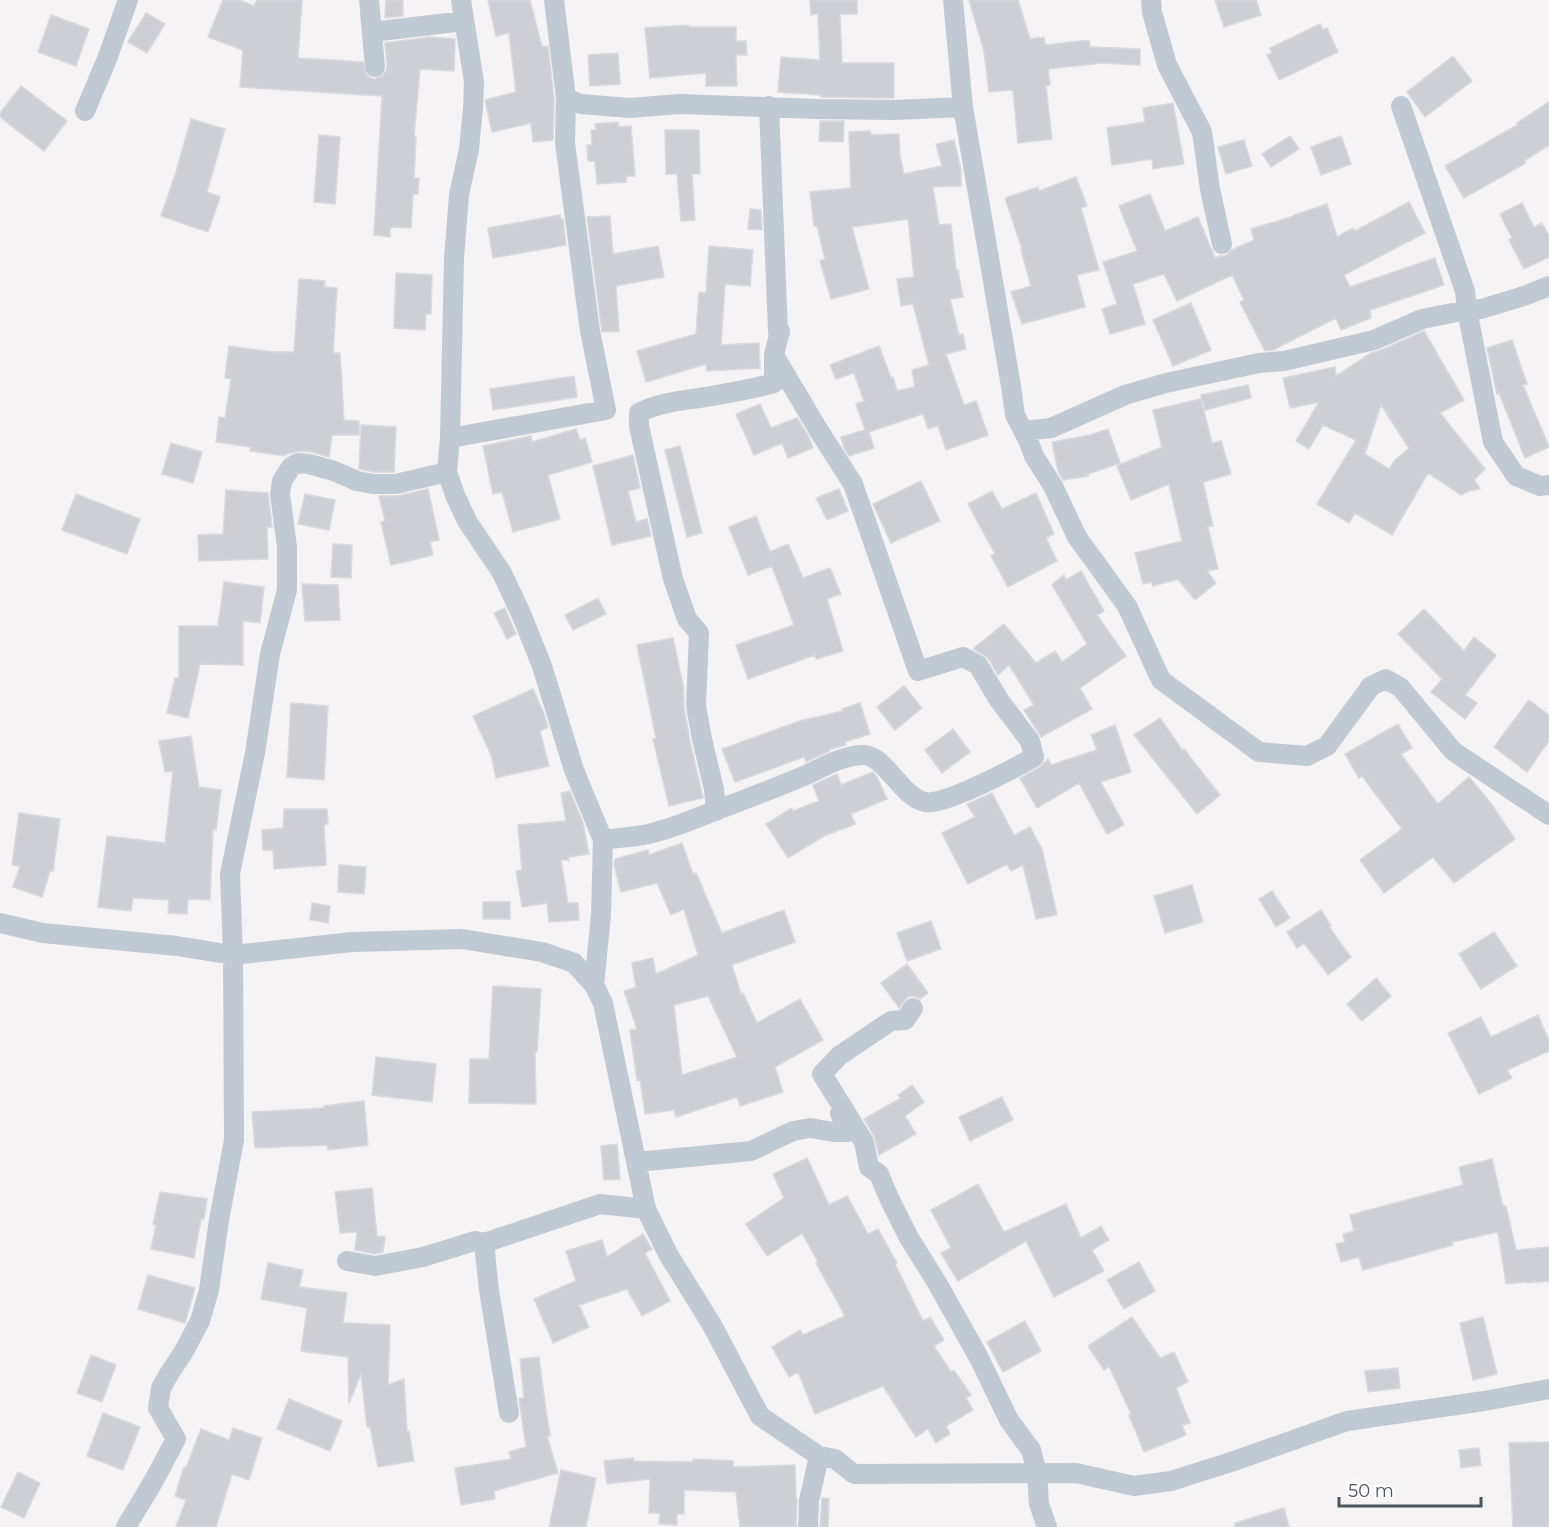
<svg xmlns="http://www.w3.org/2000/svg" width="1549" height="1527" font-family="Montserrat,sans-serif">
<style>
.building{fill:#cdcfd5;stroke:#d7d9de;stroke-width:1.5;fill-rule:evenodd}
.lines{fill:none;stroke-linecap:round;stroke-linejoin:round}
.minor{stroke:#c1cad2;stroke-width:20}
</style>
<rect width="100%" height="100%" fill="#f5f3f3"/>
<path class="building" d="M223,0H239L254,6L257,0H302L298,58L363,62L366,74L371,78L375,79L382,76L386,71L387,66L385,43L430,37L455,39L454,71L420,69L414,136L416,137L414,178H419L418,194H413L411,228L390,227V237L374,235L382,96L240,87L243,50L208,37Z
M386,0H403V16L385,18Z
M488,0H530L542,47L548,46L554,99L553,140L533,142L531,123L492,132L485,100L516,92L509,33L496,36Z
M810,0H857V14H840L842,63H894V98L821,97V95L778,92L781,57L820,60L818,14L811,15Z
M969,0H1018L1030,39L1044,37L1045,45L1089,40L1090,47L1140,49V65L1102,63L1048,69L1050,85L1046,86L1052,139L1018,143L1013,90L989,92L984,51Z
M1215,0H1256L1261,15L1224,27Z
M146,13L165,24L147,53L128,42Z
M51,15L89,29L76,66L38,52Z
M1320,24L1323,30L1327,28L1338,52L1279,80L1267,55L1272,53L1270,48Z
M688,25V27H736V41H746L747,55H736L737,86H706V73L650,78L645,28Z
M618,53L620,84L590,86L588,55Z
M1453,56L1472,81L1425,117L1407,92Z
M21,86L67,121L44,151L0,117V113Z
M1549,102V145L1524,161L1526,163L1464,198L1445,166L1519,124L1517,123Z
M1173,103L1184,164L1153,169L1152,159L1112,165L1107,128L1145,122L1143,108Z
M191,119L225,129L207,192L220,197L208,232L161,216L176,172Z
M820,121H844L843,142L819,141Z
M618,122L619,127L631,126L635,176H626V182L597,184L595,161H588L587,145H592L591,130H596L595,124Z
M665,130H699L700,174H692L695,220L681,221L677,174H666Z
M870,131L871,135L899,134L900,156L904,174L942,166L936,144L954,140L961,170V186L933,187L939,225L951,224L956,270H958L963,297L950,299L959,335L963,334L966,349L946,354L964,405L976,401L988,435L946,450L938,426L928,429L923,414L869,432L874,448L849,456L844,448L841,437L865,430L856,404L864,401L854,373L836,379L830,365L879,346L891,378L893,377L897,391L915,387L912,370L929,365L913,304L901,306L897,279L914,277L908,219L852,227L869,289L831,299L820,261L825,259L817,226H814L810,192L851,188L849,132Z
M319,135L340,137L335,204L314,202Z
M1290,136L1299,149L1271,167L1262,154Z
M1341,136L1351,164L1321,175L1311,147Z
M1244,140L1252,166L1226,174L1218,147Z
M1076,177L1087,206L1081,208L1099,270L1077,275L1085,307L1022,324L1011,292L1031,286L1021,250L1022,249L1005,198L1038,187L1039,191Z
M1150,194L1165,231L1198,217L1215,258L1220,256H1225L1232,250L1254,240L1251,229L1294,216V215L1327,204L1337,237L1353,228L1355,231L1409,202L1425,233L1344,275L1350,287L1435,258L1444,285L1370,310L1371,318L1341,330L1336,318L1273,350L1265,351L1240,302L1244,300L1232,275L1177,301L1164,274L1133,284L1145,324L1110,334L1102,309L1117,304L1103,262L1137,251L1119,206Z
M1522,203L1534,227L1542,223L1549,236V257L1524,269L1509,240L1512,238L1500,214Z
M750,209L761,210L762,230L748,229Z
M560,215V219H563L566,245L493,258L488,228Z
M610,216L613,254L658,246L664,277L616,286L619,331L602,332L587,217Z
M709,246L753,250L750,286L725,284L721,345L759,343L760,368L707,371L706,364L646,382L637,351L696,334L699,292L706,293Z
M396,273L432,275L431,314H426L425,330L394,328Z
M299,279L325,281L324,287L337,288L333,353H340L344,420L359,421V435H332L329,457L312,452L299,451L287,454L285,456L250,451L251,447L216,442L219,417L225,418L231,379L225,378L229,346L273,352H294Z
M1191,303L1211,350L1173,366L1153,320Z
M1424,331L1464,400L1440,413L1485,469L1474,480L1480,489L1469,491L1461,495L1428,473L1392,535L1355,513L1349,523L1317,504L1356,440L1323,425L1309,449L1296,441L1319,402L1290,408L1283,378L1335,367L1336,376L1371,353L1379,351ZM1381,405L1409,448L1395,460L1389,469L1365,454Z
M1512,340L1527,384L1523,385L1549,447L1525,458L1499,393L1497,394L1487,348Z
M574,376L577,397L493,410L490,389Z
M1248,385L1251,398L1205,410L1201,395Z
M1201,399L1212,443L1221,441L1231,474L1203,482L1213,526L1208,527L1218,569L1207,571L1216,583L1195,600L1178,579L1153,586L1151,582L1143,584L1135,553L1182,541L1169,484L1131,500L1117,466L1162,447L1153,410Z
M760,404L771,428L797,418L808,435L813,448L788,458L782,443L754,455L736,414Z
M361,425L396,427L394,472H374L359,469Z
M576,429L580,440L585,438L592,462L548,475L560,519L513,532L502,492L493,494L483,446L531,436L532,442Z
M1108,429L1120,463L1088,474V476L1063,480L1058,471L1052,442L1090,435Z
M171,443L202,452L193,483L162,474Z
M680,446L702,533L687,537L665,450Z
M633,455L640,488L628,491L636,522L647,519L651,536L612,545L593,466Z
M921,481L940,521L891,543L873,504Z
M428,489L439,540L430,542L433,555L391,565L381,522L385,521L379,496H398Z
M839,489L848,511L827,520L816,498Z
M226,490L268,493L272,527H267L268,559L199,561L198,535L223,534Z
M992,491L1002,509L1036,493L1054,534L1046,538L1057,561L1008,587L991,556L995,554L968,504Z
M76,494L140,519L127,554L62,530Z
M305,494L335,500L329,530L298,524Z
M756,516L770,552L788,544L803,578L830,568L841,594L827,599L843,651L816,659L815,655L748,679L736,645L794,625L772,566L748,575L729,527Z
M333,544L352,545L351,578L331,577Z
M1081,571L1104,611L1097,615L1126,656L1080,688L1092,709L1041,737L1024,710L1034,705L1009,665L998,675L988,658L973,649L1004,624L1036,663L1055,651L1062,662L1087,644L1052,585L1064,575L1066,580Z
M224,582L264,587L260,623L243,621V665L200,664L188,718L167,713L175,678L179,679V626H218Z
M302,584L338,585L340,620L305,621Z
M598,598L606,614L573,630L565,615Z
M505,608L516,634L507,639L494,613Z
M1424,609L1464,651L1474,637L1496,655L1465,695L1477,703L1465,719L1431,692L1442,679L1398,634Z
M673,638L684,690H683L684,697V708L690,741L703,798L669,806L653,739L656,738L637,645Z
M904,686L922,708L895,730L877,707Z
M533,689L544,714L548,727L540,731L549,766L496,778L491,755L473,716Z
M1529,700L1549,715V741L1527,772L1494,747Z
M291,703L328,706L324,780L287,777Z
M860,703L870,734L845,742L846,745L830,749V751L806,762L804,757L735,782L722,749L800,721L843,711L842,709Z
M1160,718L1182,750L1184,749L1220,795L1197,814L1134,735Z
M1398,724L1412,748L1401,754L1438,804L1469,777L1490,802L1515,839L1454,883L1433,857L1384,893L1360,860L1402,829L1362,776L1359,778L1345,754Z
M1115,725L1131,772L1101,782L1124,825L1107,834L1079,783L1037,808L1020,778L1040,767L1048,759L1051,765L1097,750L1091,735Z
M953,729L970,752L942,773L925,750Z
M191,736L199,787L221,790L216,830L213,829L210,900L188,899L187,914L168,913L169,900L133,898L131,911L98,907L107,836L165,843L173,771L165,772L159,741Z
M873,772L877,777L887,799L851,814L855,824L824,836L788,858L766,824L792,808L793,811L819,801L813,785L837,774L841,785Z
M570,791L583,823L589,854L568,857L569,860H561L568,903H578L579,920L549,922L547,903L522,907L516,871L522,870L518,825L566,821L561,793Z
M992,793L1014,835L1030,827L1042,849L1057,915L1036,919L1023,865L1011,871L1007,864L968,884L942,833L975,817L967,804Z
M284,809H327L328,824H324L326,865L274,869L273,850H263L262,830L283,828Z
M19,813L60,819L53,871H50L42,897L13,887L20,866L12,865Z
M682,843L693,874L696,873L722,933L784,910L795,942L732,965L741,994L743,993L757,1023L800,999L823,1040L775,1067L783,1092L740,1106L737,1097L676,1117L674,1110L645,1114L640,1079L637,1080L630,1030L637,1029L624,991L636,987L632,963L653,958L656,974L698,955L684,909L671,915L657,883L621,892L614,865L615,859L648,850L649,855ZM708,996L737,1057L682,1075L674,1005Z
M339,865L366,867L364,894L338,892Z
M1192,885L1203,922L1165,933L1154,896Z
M1272,891L1290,918L1276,927L1259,899Z
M483,902H510V919H483Z
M312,903L330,906L328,923L310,920Z
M1321,910L1331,926L1329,927L1351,957L1328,975L1304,943L1297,948L1287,932Z
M931,921L941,949L907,961L897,933Z
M1494,932L1517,966L1481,989L1459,954Z
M907,964L928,993L920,999L914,996L908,997L899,1008L881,983Z
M1376,978L1391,996L1362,1021L1347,1004Z
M493,986L541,989L537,1052H535L536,1104L469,1103L470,1059H489Z
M1538,1015L1549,1041V1051L1507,1070L1512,1078L1479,1094L1448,1033L1481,1017L1491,1037Z
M376,1057L436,1064L432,1102L372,1095Z
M912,1085L924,1102L905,1116L916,1134L879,1155L874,1136L864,1119L901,1098L898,1095Z
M1002,1097L1013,1120L970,1141L959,1117Z
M364,1101L368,1145L328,1150V1145L255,1148L252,1112L324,1108V1106Z
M617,1144L620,1179L604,1180L601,1146Z
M807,1158L829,1205L847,1196L868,1234L878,1229L897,1263L895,1264L923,1321L930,1317L944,1340L934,1346L951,1372L954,1370L971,1395L966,1398L973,1410L946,1426L950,1434L936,1443L928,1429L916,1437L883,1386L815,1414L798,1372L789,1377L772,1347L800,1330L803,1335L845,1316L816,1263L818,1262L802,1233L767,1256L746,1224L784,1198L773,1174Z
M1492,1159L1503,1206H1506L1516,1250L1549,1247V1281L1527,1283L1526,1282L1506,1284L1498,1232L1452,1242L1453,1245L1363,1270L1359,1257L1341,1262L1336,1244L1345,1242L1343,1234L1354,1231L1350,1215L1463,1185L1459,1167Z
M978,1184L1004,1232L1066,1204L1081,1238L1101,1226L1109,1240L1092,1250L1104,1271L1054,1297L1026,1241L958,1281L941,1253L951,1248L931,1210Z
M372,1188L377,1236L385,1237L383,1252L375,1254L355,1250L357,1232L340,1233L335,1192Z
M160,1192L207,1199L204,1219H201L194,1258L151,1249L156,1225L153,1224Z
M643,1234L652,1249L645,1253L670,1301L642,1316L627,1289L579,1305L589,1327L553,1343L534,1299L576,1281L566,1251L602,1240L607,1257Z
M1139,1262L1155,1291L1124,1309L1107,1280Z
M268,1263L303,1270L299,1287L347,1293L343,1323L390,1325L388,1385L404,1379L407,1432L409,1431L414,1461L378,1467L370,1427H367L361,1374L349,1403L348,1357L301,1351L307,1308L261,1299Z
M148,1275L195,1288L185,1323L138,1309Z
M1132,1317L1160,1358L1174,1352L1188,1382L1176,1388L1190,1423L1182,1425L1186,1435L1144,1452L1129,1415L1131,1414L1109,1366L1104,1370L1088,1346Z
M1483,1317L1497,1374L1473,1380L1460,1323Z
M1025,1321L1041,1351L1003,1372L987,1342Z
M91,1355L116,1365L102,1402L77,1393Z
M539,1357L544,1396L550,1436H547L558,1473L494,1491L495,1499L461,1505L455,1468L511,1459L509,1452L526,1447L519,1399L524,1398L520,1359Z
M1398,1368L1400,1388L1368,1392L1365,1371Z
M289,1399L342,1421L330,1451L277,1429Z
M103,1413L140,1427L123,1470L87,1456Z
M233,1428L262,1438L249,1480L232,1474L216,1527H176L186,1500L175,1496L184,1467L186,1468L201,1429L229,1440Z
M1549,1442V1527H1513L1509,1443Z
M1479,1448L1481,1465L1461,1468L1459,1450Z
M633,1458L634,1461L693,1462V1459L733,1461V1467L795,1465L796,1498H797L796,1527H740L736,1492L684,1490V1514H677V1525L659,1524L660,1513H649L650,1479L607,1484L604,1461Z
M561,1470L596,1478L586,1527H549Z
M18,1472L40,1483L24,1518L1,1507Z
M822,1498L829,1499L828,1527H820Z
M1284,1508L1289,1527H1235V1523Z"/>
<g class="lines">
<path class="minor" d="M369,0L375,67
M461,0L474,82L473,108L469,149L459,195L454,258L450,438L447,472L455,495L467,521L502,573L522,616L542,666L574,770L603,840L601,915L594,985
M953,0L963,107L1011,386L1015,415L1028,440L1034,456L1053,486L1077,537L1127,606L1161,680L1259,752L1307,756L1327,746L1371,686L1386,679L1401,688L1453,751L1549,815
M1151,0L1152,12L1167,65L1202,132L1210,189L1222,244
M372,32L464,21
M566,98L581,104L630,108L679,104L817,109L894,110L963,107
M1401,106L1465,291L1467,310L1493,442L1516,476L1540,486L1549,485
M85,111L107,59L128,0
M1023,431L1051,428L1125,395L1166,383L1259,363L1284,361L1374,340L1422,319L1467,310L1481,309L1524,296L1549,286
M450,438L606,410L590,331L565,143L566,98L554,0
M716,811L714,789L702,739L696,706L699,633L687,619L673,579L639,426V413C657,403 679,401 699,398C724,394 749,390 774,383V355L780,331L778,332L769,106
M603,840C617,838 631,837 644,835C669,830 694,819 717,810C743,800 768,791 794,780C816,772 838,756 862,755C884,753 901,797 925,802C944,806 1015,768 1034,757L1030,741L999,700L978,665L963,657L918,671L853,484L819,431L774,355
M0,923L43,933L177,946L233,955L352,942L462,939L542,952L574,963L594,985L603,1003L646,1209L668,1254L712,1325L760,1416L819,1456L835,1459L854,1474L1076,1473L1134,1486L1171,1481L1234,1461L1347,1421L1484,1401L1549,1389
M913,1008L905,1020L891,1021L839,1056L822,1074L864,1142L869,1167L879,1174L889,1198L909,1238L936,1281L978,1356L1009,1420L1031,1450L1037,1473L1039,1504L1047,1527
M637,1162L751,1151L793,1131L810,1128L834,1132H848L840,1113
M347,1261L375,1266L423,1257L475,1241L484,1243
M509,1413L489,1290L484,1243L600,1204L646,1209
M126,1527L153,1482L176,1439L158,1408L161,1388L169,1374L183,1353L200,1321L209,1290L219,1220L234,1140L233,955L230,874L255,753L270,654L287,590V547L280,494L282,481L291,467L298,463L309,464L334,471L357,481L373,484H396L447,472
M808,1527L809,1501L819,1456"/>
</g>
<path d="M1339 1497v9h142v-9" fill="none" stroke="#4a5661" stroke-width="3"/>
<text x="1348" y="1497" font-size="18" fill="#4a5661" stroke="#ffffff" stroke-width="4.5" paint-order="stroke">50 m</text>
</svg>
